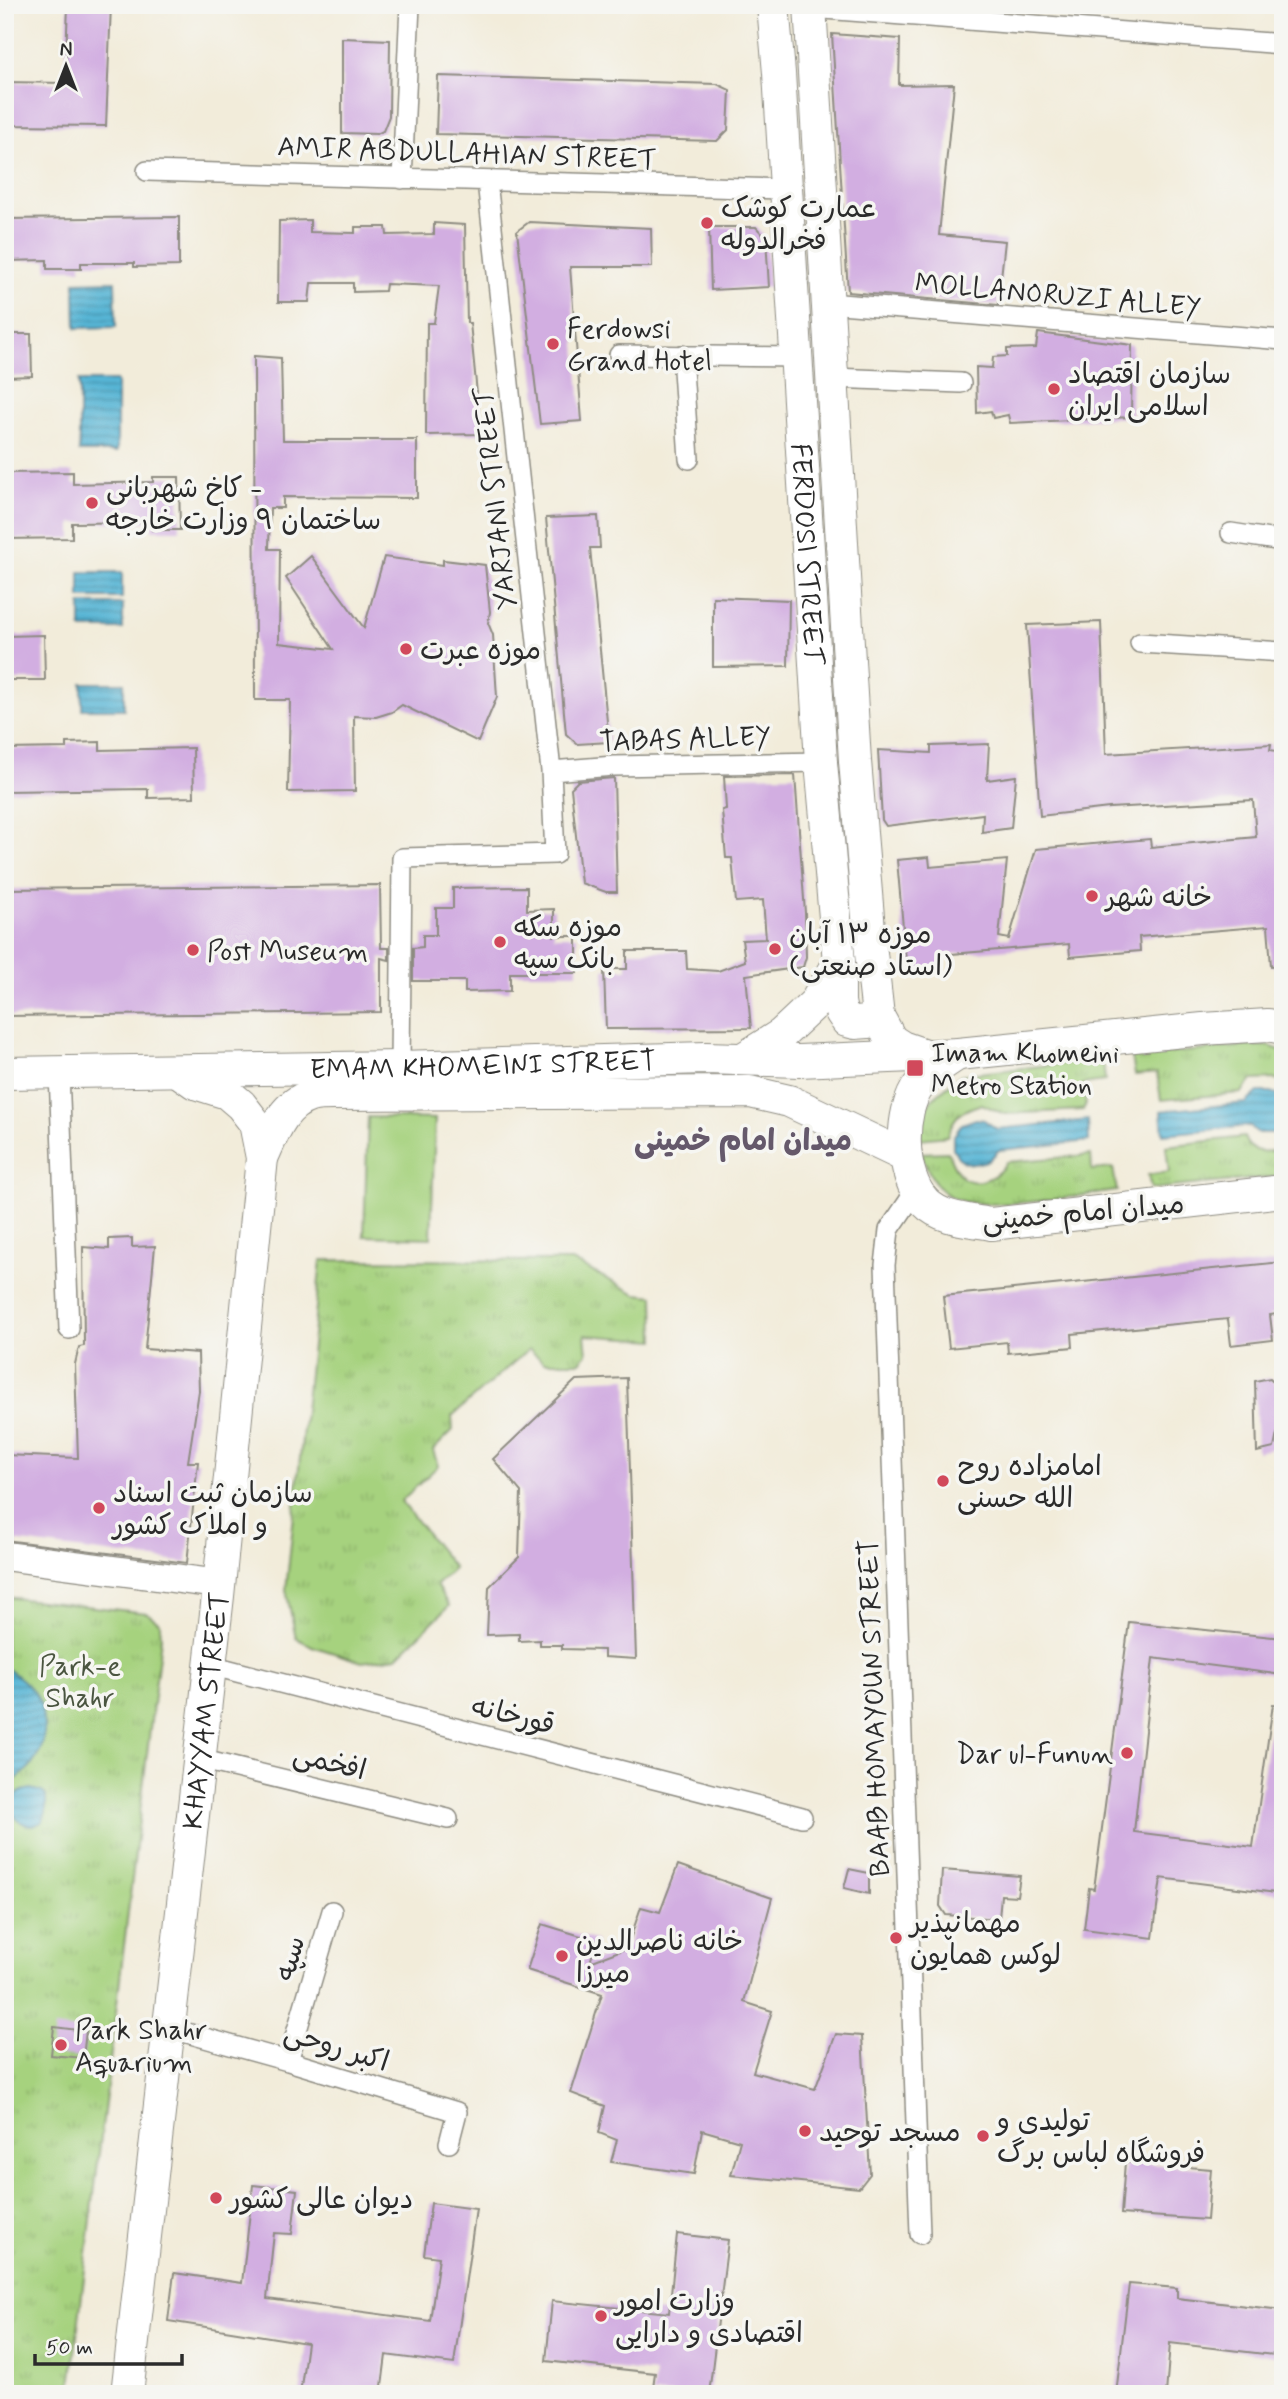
<svg xmlns="http://www.w3.org/2000/svg" width="1288" height="2399" font-family="Mynerve,'Playpen Sans Arabic',sans-serif">
<style>
.grass{fill:url(#grass-tufts);stroke:#687e54;stroke-width:2}
.pitch{fill:#a6d27e;stroke:#687e54;stroke-width:2}
.water{fill:url(#water-rules);stroke:#407080;stroke-width:2}
.building{fill:#d2aee1}
.lines{fill:none;stroke-linecap:round;stroke-linejoin:round}
.street-casing{stroke:#8e8c82;stroke-width:22}
.secondary-casing{stroke:#8e8c82;stroke-width:31}
.primary-casing{stroke:#8e8c82;stroke-width:34}
.street{stroke:#fff;stroke-width:19}
.secondary{stroke:#fff;stroke-width:28}
.primary{stroke:#fff;stroke-width:32}
.poi-dot{fill:#d1495b;stroke:#f6f6f2;stroke-width:2.5}
.labels{text-anchor:middle;stroke-width:7;stroke-linejoin:round;paint-order:stroke}
.street-label{font-size:28px;fill:#2b2b2b;stroke:#f6f6f2}
.poi-label{font-size:28px;fill:#2b2b2b;stroke:#f6f6f2;text-anchor:start}
.park-label{font-size:28px;fill:#4a5540;stroke:#f6f6f2}
.neighbourhood-label{font-size:30px;font-weight:bold;fill:#65596b;stroke:#f6f6f2}
</style>
<defs>
<pattern id="grass-tufts" width="24" height="20" patternUnits="userSpaceOnUse" patternTransform="scale(1.75)"><rect width="24" height="20" fill="#a6d27e"/><path d="M3 7l-1-3M5 7V3M7 7l1-3M15 17l-1-3M17 17v-4M19 17l1-3" fill="none" stroke="#8fb46d"/></pattern>
<pattern id="water-rules" width="6" height="5" patternUnits="userSpaceOnUse" patternTransform="scale(1.75)"><rect width="6" height="5" fill="#56b5d5"/><path d="M0 2.5h6" fill="none" stroke="#4793ad"/></pattern>
</defs>
<rect width="100%" height="100%" fill="#f6f6f2"/>
<filter id="ink" filterUnits="userSpaceOnUse"><feTurbulence type="fractalNoise" baseFrequency=".0143" numOctaves="2"/><feDisplacementMap in="SourceGraphic" scale="14" xChannelSelector="R" yChannelSelector="G"/><feConvolveMatrix kernelMatrix="1 2 1 2 8 2 1 2 1" color-interpolation-filters="sRGB"/></filter>
<filter id="wash" filterUnits="userSpaceOnUse"><feTurbulence type="fractalNoise" baseFrequency=".00686" numOctaves="4" result="noise"/><feDisplacementMap in="SourceGraphic" scale="28" xChannelSelector="R" yChannelSelector="G"/><feGaussianBlur stdDeviation="1.57" result="paint"/><feColorMatrix in="noise" values="0 0 0 0 0 0 0 0 0 0 0 0 0 0 0 0 0 1.4 0 .05"/><feComposite in="paint" operator="in"/></filter>
<g filter="url(#wash)">
<rect width="100%" height="100%" fill="#f2ecda"/>
<path class="grass" d="M1245,1046H1269L1283,1051V1083L1276,1079L1252,1080L1241,1093L1161,1100L1157,1073L1135,1075L1132,1057Z
M1103,1059L1105,1081L1082,1084L1086,1104L1083,1110L1004,1114L982,1104C960,1111 955,1114 947,1136L920,1139L921,1119L926,1108L933,1098L961,1075Z
M1244,1137C1250,1155 1268,1153 1283,1148V1176L1151,1189L1148,1175L1169,1172L1166,1146Z
M948,1152C951,1160 955,1171 962,1177C977,1188 999,1177 1006,1162L1091,1155L1092,1170L1113,1168L1117,1191C1078,1195 990,1212 956,1199C936,1192 928,1171 921,1153Z
M321,1260L572,1261L636,1294L654,1296L655,1340L585,1335L587,1354L580,1362H544L529,1349L452,1416L453,1430L433,1450L438,1466L401,1501L454,1568L436,1585L449,1606L397,1657L362,1662L312,1646L296,1638L286,1590Z
M5,1597L147,1613L160,1623L161,1638L70,2394H5Z"/>
<path class="pitch" d="M368,1117L435,1119L431,1238L364,1236Z"/>
<path class="water" d="M115,281L116,327L76,328L75,282Z
M79,381H117V452H79Z
M80,572H122V598H80Z
M81,604H123V629H81Z
M82,683H124V709H82Z
M1258,1092H1271L1280,1095L1283,1100V1130L1279,1133H1258L1250,1126L1163,1134L1161,1111L1246,1103Z
M976,1119L984,1120L997,1129L1088,1120L1089,1141L999,1150L988,1161L973,1164L965,1162L958,1157L953,1148V1137L962,1124Z
M5,1667C18,1676 34,1688 40,1703C42,1707 42,1714 43,1719C49,1750 31,1772 5,1786Z
M31,1789L42,1792L46,1796V1812L43,1821C29,1831 14,1821 8,1806C13,1795 19,1791 31,1789Z"/>
<g id="blocks">
<path class="building" d="M68,5H111L106,126L5,125V82L65,83Z
M832,34L900,39L899,85L954,84L939,235L1005,241L998,305L848,292Z
M342,38L390,40L389,116L383,131L377,134L342,133Z
M438,76L717,84L730,90L728,130L717,141L436,134Z
M179,217V266L134,267V263H81V269H47V260L5,261V219Z
M310,220V232L355,233V227H386L387,235L434,234V223L465,225L467,323H470L481,434L426,435L427,323H434L439,286L386,284L385,291L353,292V283H311L309,302H278L279,221Z
M529,222L651,228L652,267H570L582,421L540,424L517,231Z
M709,227H756L766,238L769,287L711,290Z
M1038,333L1132,345L1131,417L1010,423L1008,415L993,418L991,411L977,413L976,367L992,368L993,357L1007,356V349L1036,348Z
M5,334H31L32,376L5,377Z
M254,356L281,358L283,440H417V498L283,497V508H270L269,549H280L279,643L333,649L286,578L311,556L364,628L384,557L443,565V560L485,565L490,612L488,623L493,635L497,697L478,742L402,705L392,712L376,717L354,716L355,791L288,792L290,700H255Z
M73,472V484L153,482V477H179L180,530H152V522L72,523V538L5,539V473Z
M598,516L600,548H590L609,742L577,744L566,734L546,518Z
M713,597L789,600L788,666L713,667Z
M1101,622L1106,754L1271,744L1270,750L1283,752V797L1281,799L1283,824V965L1271,966L1268,926L1139,937L1140,951L1070,957L1069,944L940,955L942,969L907,972L897,860L929,857L930,867L1007,860L999,937L1009,939L1036,849L1150,839L1151,847L1256,837L1253,800L1109,808L1040,816L1027,625Z
M44,635L45,680H5V636Z
M100,742V750L193,748L194,797L148,798V789L5,791V749L67,748V743Z
M989,744L987,780L1016,776L1011,828L982,832L983,814L886,826L882,820L878,750L931,753V746Z
M795,775L805,913L806,957L803,967L746,975L751,1028L606,1029L604,969H627V951H686L687,969L718,971L745,961L742,940L766,939L763,900L736,902L732,858H726L722,810L726,809L724,776Z
M614,778L617,892H606L581,883L571,788L578,781Z
M380,885L381,948H389V960L381,958V1012L5,1016V889Z
M527,887V910L554,909V936H577V973H510V991L465,992V981H413V948L423,947V935H436V908H453V888Z
M132,1238V1247L155,1246L145,1349L198,1353L199,1391L188,1462H198L187,1563L5,1540V1455L78,1458L75,1364L79,1347L84,1346L83,1247L109,1249V1239Z
M1283,1262V1313L1270,1315L1273,1340L1231,1345L1228,1319L1072,1334L1073,1347L1008,1353L1007,1342L949,1348L943,1296Z
M627,1378L636,1659L604,1657V1650L562,1649V1645H540V1640L519,1641V1634L487,1635L489,1587L519,1557L521,1492L493,1459L576,1380Z
M1270,1378L1283,1391V1436L1277,1434L1274,1448L1257,1452L1255,1381Z
M1129,1622L1283,1638V1675L1153,1658L1134,1832L1253,1847L1273,1704L1283,1705V1894L1161,1878L1153,1938L1084,1929L1089,1888L1094,1889Z
M678,1865L772,1898L744,2002L772,2011L753,2072L815,2089L836,2034L862,2036L870,2174L859,2188L731,2175L740,2141L702,2130L694,2174L611,2162L617,2140L599,2133L605,2106L571,2093L602,1994L527,1970L542,1924L597,1941L590,1962L627,1948L641,1907L660,1912Z
M849,1869L869,1873V1894L844,1888Z
M942,1870L1020,1876L1017,1896L1001,1895L999,1919L946,1915L940,1906Z
M54,2027L86,2031L83,2058L51,2055Z
M1125,2162L1211,2169L1207,2220L1121,2214Z
M253,2185L297,2190L292,2234L274,2233L267,2299L430,2321L439,2257L424,2255L431,2203L476,2209L454,2364L386,2355L381,2394H300L307,2343L168,2321L174,2273L242,2283Z
M677,2234L728,2240L709,2394H652L655,2373L546,2361L552,2301L669,2313Z
M1129,2284L1177,2288V2298L1283,2310V2356L1170,2343L1166,2394H1116Z"/>
</g>
</g>
<g filter="url(#ink)">
<use href="#blocks" fill-opacity="0" stroke="#8e8c82" stroke-width="2"/>
<g class="lines">
<defs>
<path id="street" d="M811,8L1283,44
M147,171L785,189
M402,179L410,5
M828,303L1283,340
M619,355L796,357
M682,355L689,459
M832,378L961,383
M1231,533L1283,541
M1140,643L1283,652
M551,771L614,766L821,762
M400,1067L402,858L555,854L551,771L487,181
M59,1073L69,1329
M917,1189L889,1230L885,1265L920,2234
M210,1665L802,1817
M199,1759L448,1819
M169,2028L288,2061L457,2112L449,2143
M288,2061L332,1911"/>
<path id="secondary" d="M5,1556L219,1584"/>
<g id="primary">
<path id="s1" d="M773,5L779,73L821,762L839,962V1002L841,1012L847,1021L855,1023L868,1022L878,1016"/>
<path d="M810,5L855,761L871,953L878,1016L891,1040L902,1047L925,1055"/>
<path d="M958,1054C945,1062 930,1072 920,1084C898,1112 900,1176 925,1202C941,1219 969,1220 991,1224L1283,1191"/>
<path d="M744,1058L782,1034L815,1003L839,963"/>
<path id="s2" d="M5,1073L400,1067L706,1058L799,1061L958,1054L1203,1029L1268,1025L1283,1028"/>
<path d="M262,1158C273,1134 282,1105 310,1096C317,1094 326,1094 333,1094L750,1092L789,1101L905,1156"/>
<path id="s3" d="M127,2394L218,1596L262,1158L255,1123L241,1105L227,1093L195,1083L178,1071"/>
</g>
</defs>
<use href="#street" class="street-casing"/>
<use href="#secondary" class="secondary-casing"/>
<use href="#primary" class="primary-casing"/>
<use href="#street" class="street"/>
<use href="#secondary" class="secondary"/>
<use href="#primary" class="primary"/>
</g>
</g>
<g class="poi-dot">
<circle cx="707" cy="223" r="7"/>
<circle cx="553" cy="344" r="7"/>
<circle cx="1054" cy="389" r="7"/>
<circle cx="92" cy="503" r="7"/>
<circle cx="406" cy="649" r="7"/>
<circle cx="1092" cy="896" r="7"/>
<circle cx="500" cy="942" r="7"/>
<circle cx="775" cy="949" r="7"/>
<circle cx="193" cy="950" r="7"/>
<rect x="906" y="1059" width="18" height="18" rx="3.5"/>
<circle cx="943" cy="1481" r="7"/>
<circle cx="99" cy="1508" r="7"/>
<circle cx="1127" cy="1753" r="7"/>
<circle cx="896" cy="1938" r="7"/>
<circle cx="562" cy="1956" r="7"/>
<circle cx="61" cy="2045" r="7"/>
<circle cx="805" cy="2131" r="7"/>
<circle cx="983" cy="2136" r="7"/>
<circle cx="216" cy="2198" r="7"/>
<circle cx="601" cy="2316" r="7"/>
</g>
<g class="labels">
<g class="street-label">
<text transform="translate(467 152) rotate(2)" y="10">AMIR ABDULLAHIAN STREET</text>
<text transform="translate(1058 294) rotate(5)" y="10">MOLLANORUZI ALLEY</text>
<text transform="translate(494 499) rotate(-96)" y="10">YARJANI STREET</text>
<text dy="10" stroke="none"><textPath href="#s1" startOffset="550">FERDOSI STREET</textPath></text>
<text transform="translate(685 738) rotate(-2)" y="10">TABAS ALLEY</text>
<text dy="10" stroke="none"><textPath href="#s2" startOffset="478">EMAM KHOMEINI STREET</textPath></text>
<text transform="translate(1083 1211) rotate(-5)" y="10">میدان امام خمینی</text>
<text transform="translate(873 1708) rotate(-92)" y="10">BAAB HOMAYOUN STREET</text>
<text dy="10" stroke="none"><textPath href="#s3" startOffset="688">KHAYYAM STREET</textPath></text>
<text transform="translate(513 1714) rotate(14)" y="10">قورخانه</text>
<text transform="translate(330 1761) rotate(14)" y="10">افخمی</text>
<text transform="translate(289 1958) rotate(-74)" y="10">سپه</text>
<text transform="translate(337 2046) rotate(17)" y="10">اکبر روحی</text>
</g>
<g class="poi-label">
<text x="721" y="217">عمارت کوشک<tspan x="721" dy="32">فخرالدوله</tspan></text>
<text x="567" y="338">Ferdowsi<tspan x="567" dy="32">Grand Hotel</tspan></text>
<text x="1068" y="383">سازمان اقتصاد<tspan x="1068" dy="32">اسلامی ایران</tspan></text>
<text x="106" y="497">کاخ شهربانی -<tspan x="106" dy="32">ساختمان ۹ وزارت خارجه</tspan></text>
<text x="420" y="659">موزه عبرت</text>
<text x="1106" y="906">خانه شهر</text>
<text x="514" y="936">موزه سکه<tspan x="514" dy="32">بانک سپه</tspan></text>
<text x="789" y="943">موزه ۱۳ آبان<tspan x="789" dy="32">(استاد صنعتی)</tspan></text>
<text x="207" y="960">Post Museum</text>
<text x="931" y="1062">Imam Khomeini<tspan x="931" dy="32">Metro Station</tspan></text>
<text x="957" y="1475">امامزاده روح<tspan x="957" dy="32">الله حسنی</tspan></text>
<text x="113" y="1502">سازمان ثبت اسناد<tspan x="113" dy="32">و املاک کشور</tspan></text>
<text x="1113" y="1763" text-anchor="end">Dar ul-Funun</text>
<text x="910" y="1932">مهمانپذیر<tspan x="910" dy="32">لوکس همایون</tspan></text>
<text x="576" y="1950">خانه ناصرالدین<tspan x="576" dy="32">میرزا</tspan></text>
<text x="75" y="2039">Park Shahr<tspan x="75" dy="32">Aquarium</tspan></text>
<text x="997" y="2130">تولیدی و<tspan x="997" dy="32">فروشگاه لباس برگ</tspan></text>
<text x="819" y="2141">مسجد توحید</text>
<text x="230" y="2208">دیوان عالی کشور</text>
<text x="615" y="2310">وزارت امور<tspan x="615" dy="32">اقتصادی و دارایی</tspan></text>
</g>
<g class="park-label">
<text x="80" y="1675">Park-e<tspan x="80" dy="32">Shahr</tspan></text>
</g>
<g class="neighbourhood-label">
<text x="743" y="1150">میدان امام خمینی</text>
</g>
</g>
<rect width="1288" height="2399" fill="none" stroke="#f6f6f2" stroke-width="28"/>
<g transform="translate(66 66)" stroke="#f6f6f2" stroke-width="5" paint-order="stroke">
<path d="M0-5L12 26L0 18L-12 26Z" fill="#2b2b2b"/>
<text y="-10" font-size="19" font-weight="bold" text-anchor="middle" fill="#2b2b2b">N</text>
</g>
<path d="M35 2354v10h147v-10" fill="none" stroke="#2b2b2b" stroke-width="3.5"/>
<text x="46" y="2354" font-size="21" fill="#2b2b2b" stroke="#f6f6f2" stroke-width="5" paint-order="stroke">50 m</text>
</svg>
